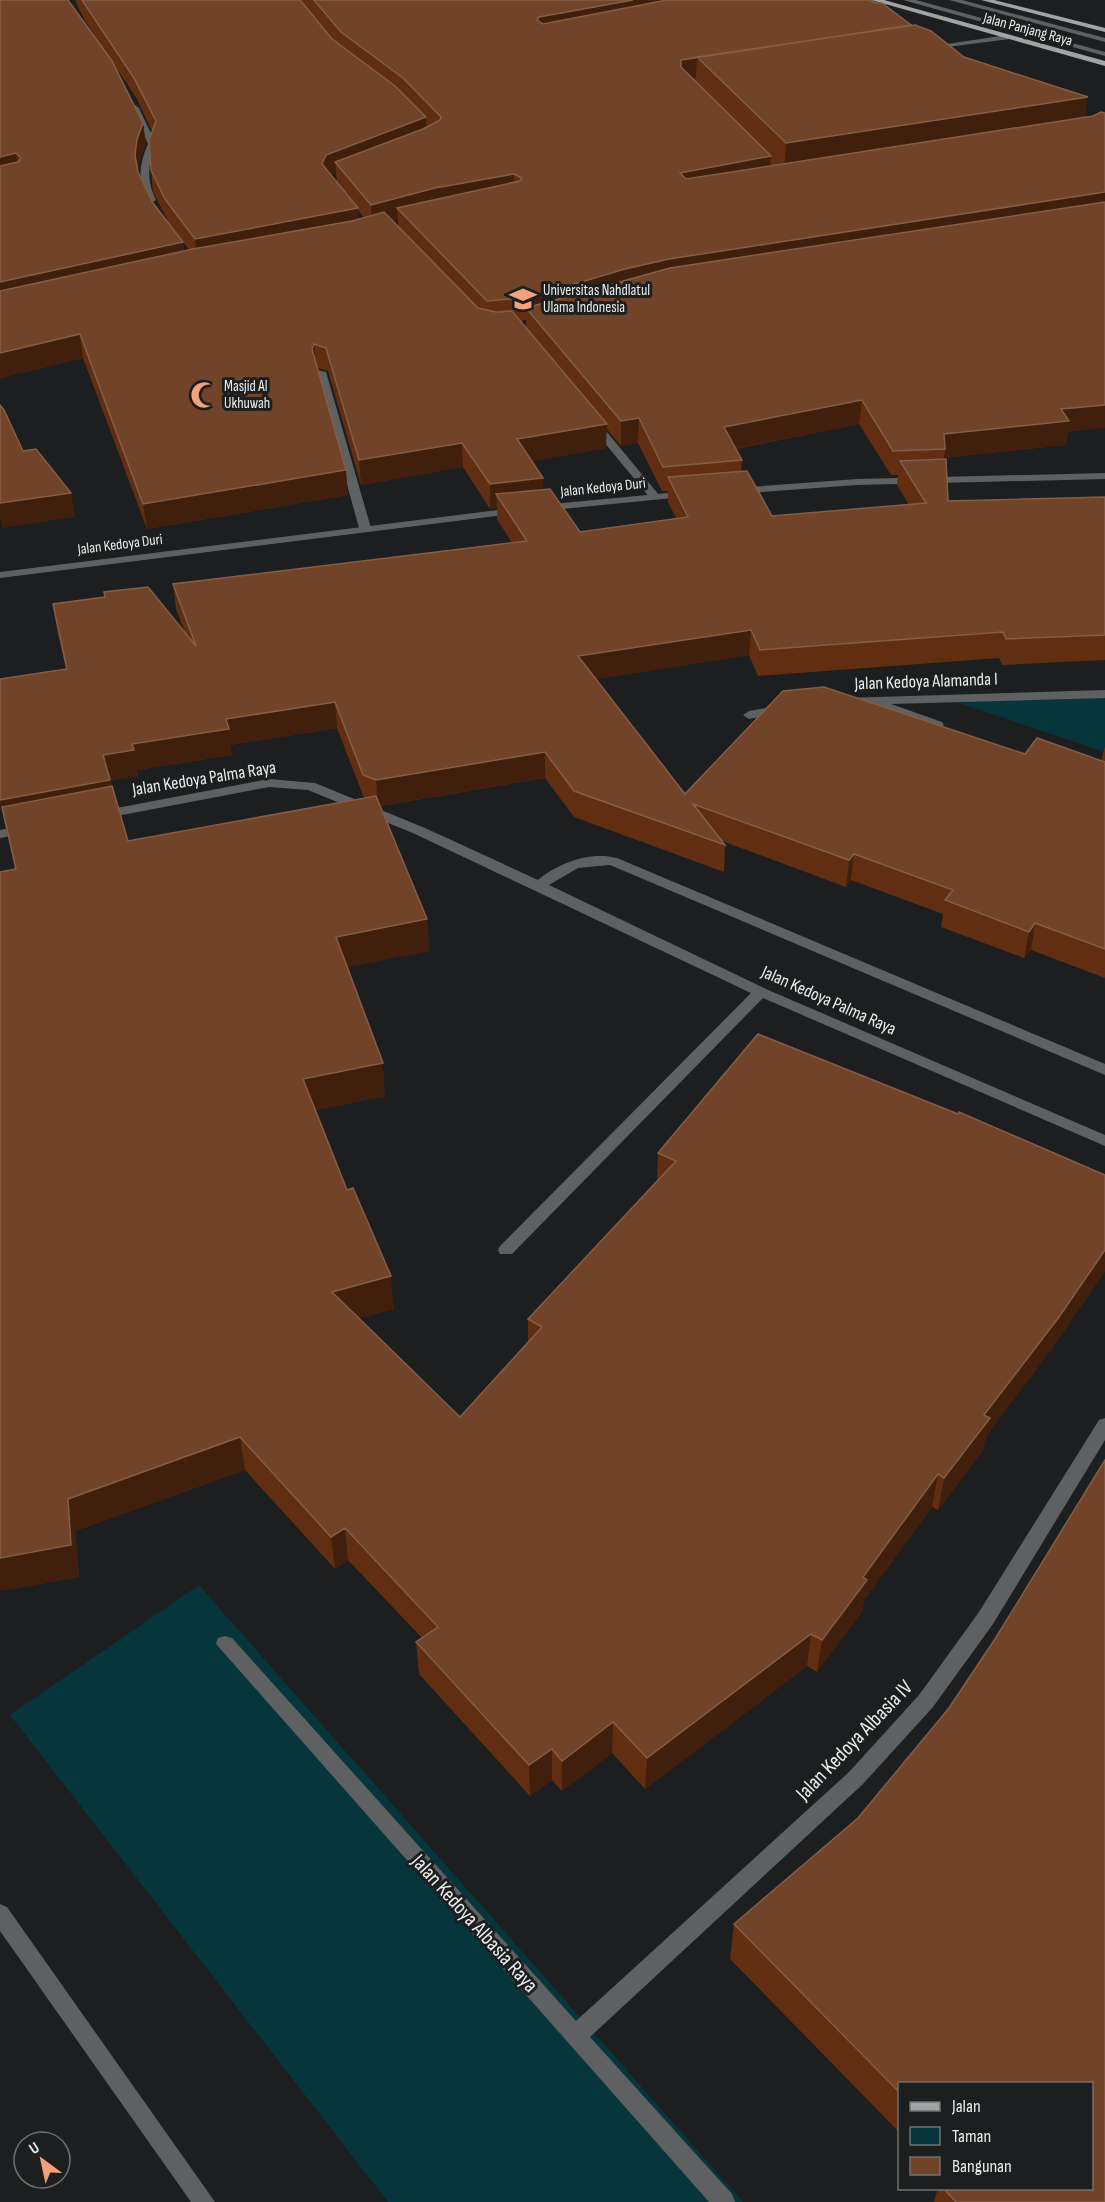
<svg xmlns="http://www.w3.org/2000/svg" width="1105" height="2202" font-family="'Sofia Sans Condensed',sans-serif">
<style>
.green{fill:#06353c}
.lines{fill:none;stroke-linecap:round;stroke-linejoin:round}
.service{fill:#5f6061;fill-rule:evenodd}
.minor{fill:#5f6061;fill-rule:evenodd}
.tertiary{fill:#5f6061;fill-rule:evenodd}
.primary{fill:#a1a4a5;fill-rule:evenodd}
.wall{fill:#622e11;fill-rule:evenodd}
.shaded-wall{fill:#401f0c}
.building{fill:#714328;stroke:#845e47;stroke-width:1.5}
.labels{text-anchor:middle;stroke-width:6;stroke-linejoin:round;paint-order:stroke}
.far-street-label{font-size:15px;fill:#ebeded;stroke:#1c1e1f}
.far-poi-label{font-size:15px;fill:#ebeded;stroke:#1c1e1f;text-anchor:start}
.street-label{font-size:18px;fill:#ebeded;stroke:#1c1e1f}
.near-street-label{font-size:21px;fill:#ebeded;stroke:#1c1e1f}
</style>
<rect width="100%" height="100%" fill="#1c1e1f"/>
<path class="green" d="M1105,691V752L935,695Z
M199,1585L743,2202H388L10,1715Z"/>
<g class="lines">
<path class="service" d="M903,0H916L1105,52V56Z
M949,0H962L1105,38V42Z
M317,370L326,372L371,528L369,530L365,531L359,528L316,372Z"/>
<path class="minor" d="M1007,35L1011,37L1010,39L931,49L927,47Z
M135,105L139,108L156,144C148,164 146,180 156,200L151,203L146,200C138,180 139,164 148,144L131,108Z
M589,420H597L659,495V499H651L589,424Z
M1105,690V698L891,704L942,722L944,725L938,729L870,705L844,706L838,702L844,698Z
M782,705L788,709L786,712L749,719L743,715L749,711Z
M269,779L315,783L425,828L538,880C558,863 590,851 617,858L1105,1064V1075L610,865L578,868L549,885L766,989L1105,1135V1146L763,998L512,1254H500L498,1250L500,1246L751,993L415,834L308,790L269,787L101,819L94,815L101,811Z
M27,825L32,826L34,829L32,832L0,838V830Z
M1105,1418V1440L993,1624L933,1707L863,1784L590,2037L732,2194L735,2202H709L216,1644L218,1638L225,1636L232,1638L576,2021L849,1772L919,1695L979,1612L1099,1420Z
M0,1904L7,1907L215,2202H191L0,1931Z"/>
<path class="tertiary" d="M1105,473V479L857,485L736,494L731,491L736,488L857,479Z
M689,491L693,492V496L542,511L536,508L542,505Z
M515,508L521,511L519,513L0,578V572Z"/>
<path class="primary" d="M871,0H884L1105,61V66Z
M981,0H994L1105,28V32Z"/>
</g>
<path class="wall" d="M0,0L107,54L84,19L75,0H868L964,57L1085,117L1068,432L1065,445L944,458V459L948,501L1105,497V660L1002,665L999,658L758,676L749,655L596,679L685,794L1025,754L1101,761L1104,749L1105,747V978L1031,950L1024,958L941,927L943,914L851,880L846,887L722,841L725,845L724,872L574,817L545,778L380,806L427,919L429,951L347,967L385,1096L316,1110L394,1309L359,1318L460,1417L528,1343V1319L657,1182L658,1153L1105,1175V1271L1051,1350L986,1436L983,1450L938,1510L932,1507L864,1600L862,1612L817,1672L807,1666L645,1789L612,1753L562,1791L552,1780L530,1796L419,1674L416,1642L422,1638L348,1560L335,1569L245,1470L75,1531L79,1577L0,1591V872L15,869L0,802V679L66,669L57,630L53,604L105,597L104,592L185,632L176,609L173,584L512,543L497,519V508L490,509L463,467L361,485L328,371L317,368L348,495L147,529L83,358L0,378ZM114,64L137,99L152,131L151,170L153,192L168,221L189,250L184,251L183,242L153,203L138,172L139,161L146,144L143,123ZM336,173L337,183L331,175ZM358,210L364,218L358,219ZM398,220V226L393,221ZM526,320V328L520,321ZM859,424L891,475H898L897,485L909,505L772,516L741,471L742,460L735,449ZM606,428L621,446L638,443L662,491H668V502L676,518L580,532L543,489L532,461L606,448ZM337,728L364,798L128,841L110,780L138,776L137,770L232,755L230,745Z
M1105,1460V2202H934L938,2188H1092V2084H900V2133L730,1959L734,1924L858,1818L949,1708L995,1639Z"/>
<path class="shaded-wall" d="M633,0H740L537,41V20L539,17Z
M697,57L696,78L680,81L681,60Z
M1088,97L1083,128L784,176L786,143Z
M426,117L427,138L335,162L336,173L327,177L322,164L326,155Z
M143,123L146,144L139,161L138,177L135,155L137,139Z
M16,153L19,175L0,179V157Z
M771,156L769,178L679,195L680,173Z
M514,174L515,196L397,208L398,220L372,227L371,205L435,188Z
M1105,192V214L531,315V297L625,269L669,259Z
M358,208L359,231L198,262L195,239Z
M183,242L185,265L0,306V282Z
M80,334L83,358L0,378V353Z
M314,344L316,368L312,349Z
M862,400L859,424L722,451L724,427Z
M1105,405V428L1068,432L1065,445L944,458L945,449L944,434L1061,409Z
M639,418L638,443L621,446V421Z
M607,424L606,448L517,464V439Z
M462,443L463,467L361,485L359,460Z
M346,470L348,495L147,529L143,504Z
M543,478V503L496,494L497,508L490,509V484Z
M71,493L75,517L2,528L0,517V503Z
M751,630L749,655L578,682V656Z
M335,702L337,728L230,745L232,755L137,770L138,776L110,780L114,806L2,807L6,827L0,800L103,755L132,744L226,719Z
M545,752V778L378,806L376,780Z
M854,854L851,880L846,887L849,860Z
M427,919L429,951L338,969L336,937Z
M1035,923L1031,950L1024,958L1029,932Z
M383,1063L385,1096L307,1112L303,1079Z
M1105,1250V1271L1051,1350L986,1436L983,1450L938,1510L944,1478L984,1415Z
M391,1276L394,1309L336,1325L332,1292Z
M240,1437L245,1470L75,1531L79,1577L0,1591V1558L68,1499Z
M938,1474L932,1507L864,1600L862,1612L817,1672L822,1640L863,1577Z
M345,1528L348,1560L335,1569L331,1537Z
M811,1634L807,1666L645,1789L647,1758Z
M613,1722L612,1753L562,1791V1761Z
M552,1749V1780L530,1796L529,1765Z"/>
<path class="building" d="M0,0H68L112,61L143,123L137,139L135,155L138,172L153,203L183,242L0,282V166L18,162L21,158L16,153L0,157Z
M82,0H300L332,39L395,86L426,117L326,155L322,164L358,208L195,239L165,199L151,170L149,140L156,121L134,78Z
M314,0H633L539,17L537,20L543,24L667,0H868L876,3H882L911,25L681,60V67L771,156L680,173L686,179L1093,116L1101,112L1105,113V192L669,259L625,269L531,297L487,301L397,208L520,181L522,178L514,174L435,188L371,205L335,162L423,129L440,120L441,117L403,78L341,32Z
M915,25L931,31L964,57L1088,97L786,143L697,57Z
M1105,202V405L1061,409L1069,421L944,434L945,449L893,451L862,400L724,427L742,460L663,467L639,418L621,421L526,308L670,268Z
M384,212L478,308L496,312L512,311L607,424L517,439L543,478L490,484L462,443L359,460L326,348L314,344L312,349L346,470L143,504L80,334L0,353V291L193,249L352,221Z
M0,405L4,410L23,451L36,449L71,493L0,503Z
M946,459L948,501L1105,497V635L1006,639L1003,632L760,650L751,630L578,656L685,794L783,691L824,687L1025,754L1037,738L1105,762V949L1035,923L1029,932L945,900L953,890L854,854L849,860L693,804L725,845L574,791L545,752L376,780L363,775L335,702L226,719L229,729L132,744L134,750L103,755L110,780L0,800V679L67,669L53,604L105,597L104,592L148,587L196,646L173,584L527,541L496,494L550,489L580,532L688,517L668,477L747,471L772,516L926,503L900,461Z
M112,786L128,841L376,796L427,919L336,937L383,1063L303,1079L347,1190L353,1188L391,1276L332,1292L460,1417L542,1327L528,1319L676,1161L658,1153L758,1034L958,1114L959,1112L1105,1175V1250L1059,1317L984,1415L990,1418L944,1478L938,1474L863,1577L867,1580L822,1640L811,1634L647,1758L613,1722L562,1761L552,1749L529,1765L416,1642L438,1627L345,1528L331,1537L240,1437L68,1499L71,1545L0,1558V872L16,869L2,807Z
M1105,1460V2202H956L943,2188H1092V2084H900V2093L734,1924L858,1818L949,1708L995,1639Z"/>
<defs>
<symbol id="university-bare" viewBox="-9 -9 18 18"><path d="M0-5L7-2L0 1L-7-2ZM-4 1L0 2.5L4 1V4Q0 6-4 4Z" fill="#f1a17c" stroke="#1c1e1f" stroke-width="2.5" paint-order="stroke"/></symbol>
<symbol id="mosque-bare" viewBox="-9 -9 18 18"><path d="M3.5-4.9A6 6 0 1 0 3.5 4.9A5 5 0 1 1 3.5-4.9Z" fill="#f1a17c" stroke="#1c1e1f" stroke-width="2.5" paint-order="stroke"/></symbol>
</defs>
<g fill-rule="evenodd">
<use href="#university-bare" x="504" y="280" width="38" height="38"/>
<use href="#mosque-bare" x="185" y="376" width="38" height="38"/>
</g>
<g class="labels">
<g class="far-street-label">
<text transform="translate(1028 29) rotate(15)" y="5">Jalan Panjang Raya</text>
<text transform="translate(603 487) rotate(-6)" y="5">Jalan Kedoya Duri</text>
<text transform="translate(120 544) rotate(-7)" y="5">Jalan Kedoya Duri</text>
</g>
<g class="far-poi-label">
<text x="543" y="295">Universitas Nahdlatul<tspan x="543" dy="17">Ulama Indonesia</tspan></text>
<text x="224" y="391">Masjid Al<tspan x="224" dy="17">Ukhuwah</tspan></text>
</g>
<g class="street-label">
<text transform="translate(926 681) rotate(-2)" y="6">Jalan Kedoya Alamanda I</text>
<text transform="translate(204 778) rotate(-9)" y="6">Jalan Kedoya Palma Raya</text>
<text transform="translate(829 1000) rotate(24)" y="6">Jalan Kedoya Palma Raya</text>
</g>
<g class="near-street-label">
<text transform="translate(854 1740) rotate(-46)" y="7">Jalan Kedoya Albasia IV</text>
<text transform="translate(475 1923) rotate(48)" y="7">Jalan Kedoya Albasia Raya</text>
</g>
</g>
<rect x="898" y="2082" width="195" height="108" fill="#1c1e1f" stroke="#6f7171" stroke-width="1.5"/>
<rect x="910" y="2102" width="30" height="9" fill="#a1a4a5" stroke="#6f7171" stroke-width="1.5"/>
<text x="952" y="2112" font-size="18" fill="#ebeded">Jalan</text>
<rect x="910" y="2127" width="30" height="18" fill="#06353c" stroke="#6f7171" stroke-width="1.5"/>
<text x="952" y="2142" font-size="18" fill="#ebeded">Taman</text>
<rect x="910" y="2157" width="30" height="18" fill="#714328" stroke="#6f7171" stroke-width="1.5"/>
<text x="952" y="2172" font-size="18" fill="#ebeded">Bangunan</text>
<g transform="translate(42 2160) rotate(327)"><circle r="28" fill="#1c1e1f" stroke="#6f7171" stroke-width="1.5"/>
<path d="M0-4.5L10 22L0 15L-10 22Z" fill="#f1a17c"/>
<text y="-9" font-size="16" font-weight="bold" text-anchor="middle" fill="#ebeded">U</text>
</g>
</svg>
